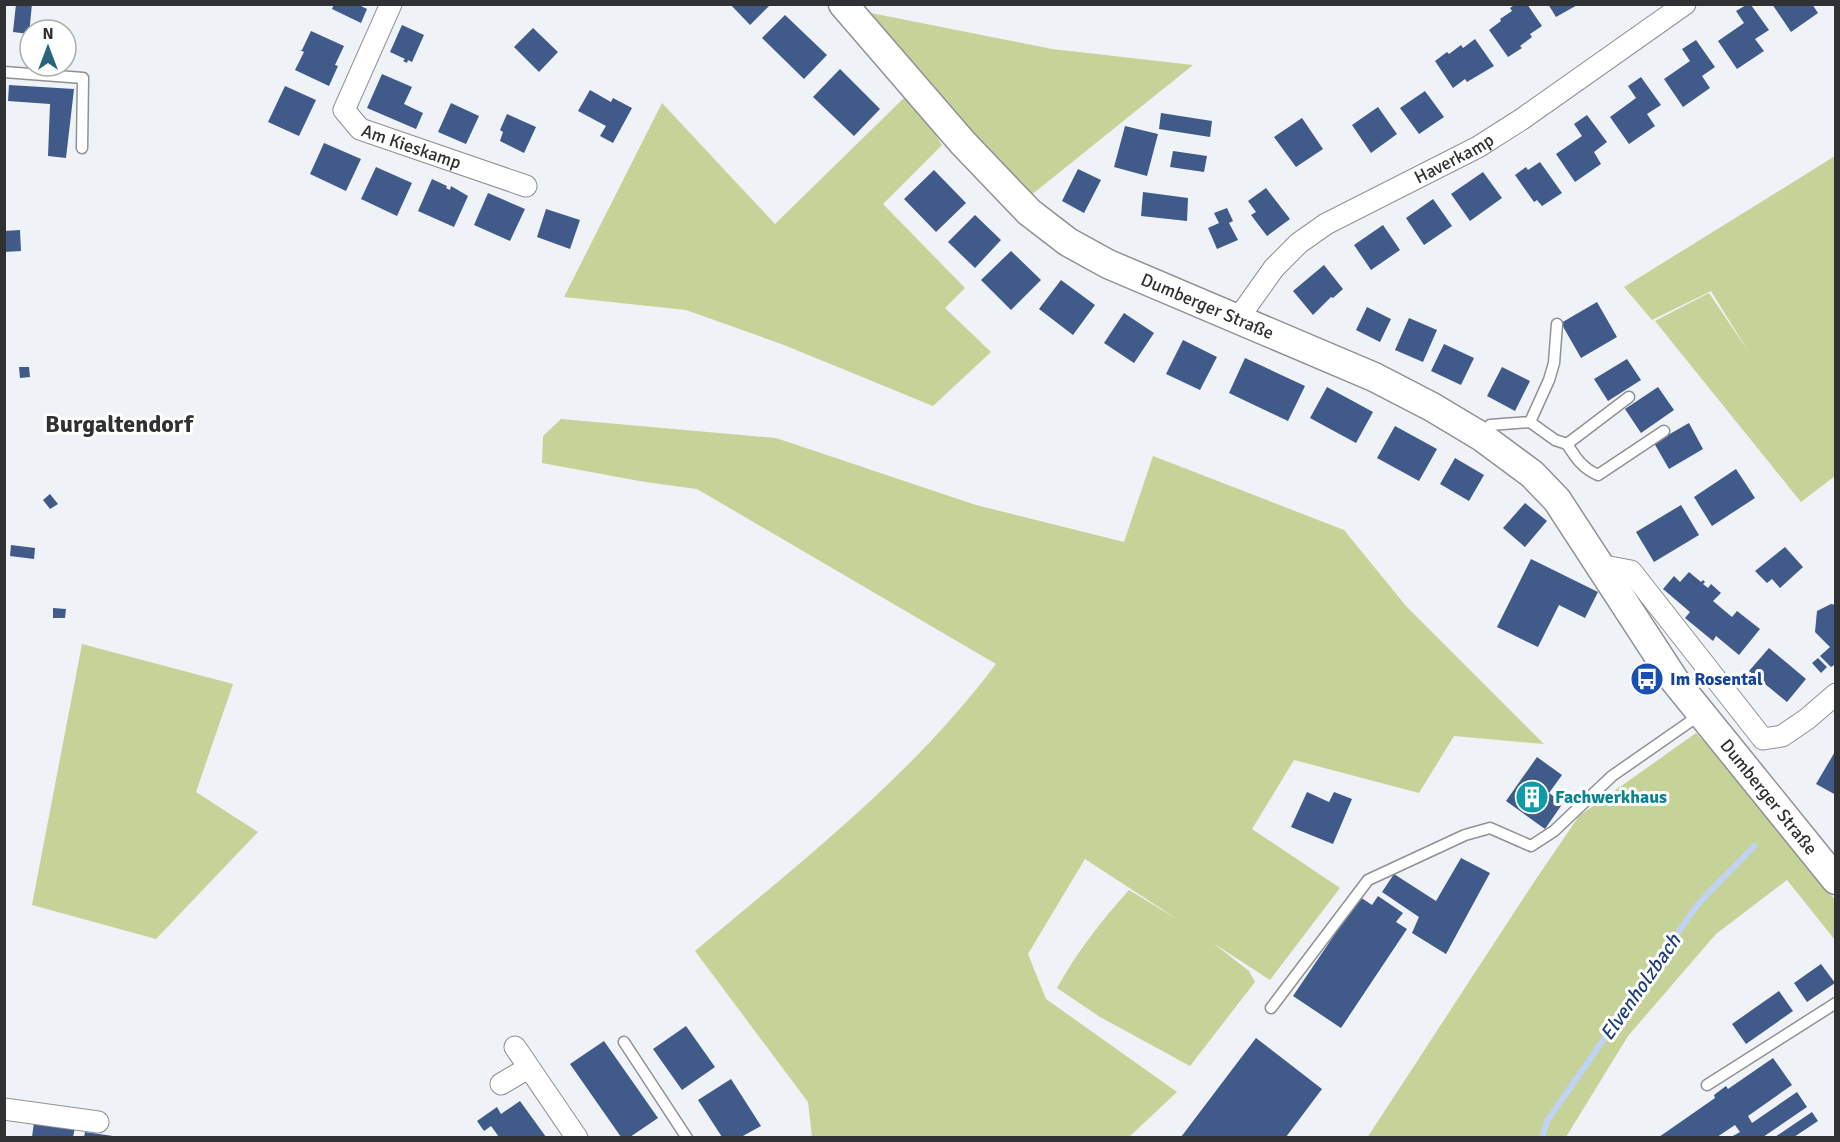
<svg xmlns="http://www.w3.org/2000/svg" width="1840" height="1142" font-family="Signika,sans-serif">
<style>
.green{fill:#c6d398}
.lines{fill:none;stroke-linecap:round;stroke-linejoin:round}
.stream{stroke:#c0d3f5;stroke-width:6}
.building{fill:#405a8a}
.service-casing{stroke:#8f9195;stroke-width:13}
.minor-casing{stroke:#8f9195;stroke-width:23}
.secondary-casing{stroke:#8f9195;stroke-width:31}
.service{stroke:#fff;stroke-width:10}
.minor{stroke:#fff;stroke-width:21}
.secondary{stroke:#fff;stroke-width:28}
.labels{text-anchor:middle;stroke-width:6;stroke-linejoin:round;paint-order:stroke}
.street-label{font-size:18px;fill:#303132;stroke:#fff}
.transit-label{font-size:18px;font-weight:bold;fill:#164399;stroke:#fff;text-anchor:start}
.culture-label{font-size:18px;font-weight:bold;fill:#0d838f;stroke:#fff;text-anchor:start}
.water-label{font-size:20px;font-style:italic;fill:#1e3d7d;stroke:#fff}
.district-label{font-size:24px;font-weight:bold;fill:#303132;stroke:#fff}
</style>
<rect width="100%" height="100%" fill="#eff2f6"/>
<path class="green" d="M871,13L1052,49L1193,65L1030,196L965,130L872,21Z
M909,93L942,145L883,204L965,288L945,308L991,352L933,406L784,345L686,310L564,297L662,103L775,224Z
M1835,156V476L1801,502L1655,321L1709,293L1748,351L1711,291L1652,320L1624,287Z
M561,419L776,438L976,505L1124,542L1153,456L1344,530L1406,606L1544,744L1454,736L1419,793L1294,760L1252,829L1340,888L1270,980L1213,943L1249,971L1255,982L1190,1066L1100,1017L1057,988C1077,952 1101,921 1129,890L1180,921L1085,859L1028,954L1046,999L1177,1092L1129,1137H812L808,1102L695,951C801,862 912,776 996,664L697,489L645,482L542,463L543,436Z
M82,644L233,684L196,792L258,832L156,939L32,905Z
M1696,733L1762,804L1835,900V940L1787,880L1716,934L1628,1036L1566,1137L1367,1138L1536,879L1579,816Z"/>
<g class="lines">
<path class="stream" d="M1542,1138L1547,1121L1698,904L1754,846"/>
</g>
<path class="building" d="M16,4H32L29,34L13,32Z
M334,4H362L361,6L367,9L361,23L332,9Z
M730,4H771L750,25Z
M1516,4H1527L1542,26L1530,34L1532,37L1520,46L1522,48L1508,57L1489,30L1501,21L1500,19L1512,11L1510,8Z
M1548,4H1579L1556,17Z
M1772,4H1812L1818,13L1791,32Z
M1746,5H1751L1769,30L1755,39L1764,51L1737,69L1718,41L1744,23L1736,11Z
M785,15L827,55L804,79L762,38Z
M402,25L424,35L412,62L408,60L407,63L403,61L405,59L390,52Z
M533,28L558,52L539,72L514,47Z
M311,31L344,46L335,65L338,66L329,86L295,70L304,52L300,50H302Z
M1475,39L1494,66L1467,82L1465,79L1453,88L1435,61L1447,52L1449,54L1461,45L1463,48Z
M1696,40L1715,67L1702,76L1710,88L1683,107L1664,79L1690,61L1682,49Z
M840,69L880,109L854,136L813,97Z
M382,74L412,87L404,104L423,113L416,129L367,108Z
M1641,77L1661,105L1647,114L1655,126L1629,144L1610,117L1636,98L1628,86Z
M9,85L74,89L66,158L48,156L50,104L8,101Z
M285,86L316,100L299,136L268,122Z
M590,90L611,102L613,98L632,108L613,143L600,136L606,126L578,111Z
M1425,91L1444,117L1419,134L1400,108Z
M451,103L479,116L466,144L438,132Z
M1378,107L1397,134L1371,153L1352,125Z
M1161,113L1212,121L1210,137L1159,129Z
M507,114L536,127L524,153L500,141L503,132L500,130Z
M1587,115L1607,142L1594,152L1601,164L1575,182L1556,154L1582,136L1574,124Z
M1302,118L1323,149L1296,167L1274,137Z
M1125,126L1158,134L1147,176L1114,167Z
M324,143L361,159L346,191L310,174Z
M1173,151L1207,156L1204,172L1170,167Z
M1540,162L1562,193L1542,206L1537,200L1534,202L1515,175L1526,167L1528,170Z
M376,167L412,183L397,216L361,199Z
M1078,169L1101,180L1084,213L1062,201Z
M934,170L966,203L936,232L904,199Z
M1483,172L1502,198L1470,221L1451,194Z
M432,179L447,186L446,188L450,190L451,186L468,196L454,227L418,211Z
M1266,188L1290,219L1267,236L1251,215L1256,212L1248,201Z
M1143,192L1188,198L1187,221L1141,216Z
M488,193L525,209L510,241L474,225Z
M1433,199L1452,226L1424,245L1406,218Z
M1227,208L1233,221L1229,223L1238,240L1217,249L1208,228L1219,223L1214,213Z
M546,209L580,220L570,249L537,237Z
M975,215L1001,240L975,268L948,242Z
M1383,225L1400,250L1371,270L1354,245Z
M20,230L21,251L4,252V231Z
M1011,251L1041,280L1011,310L981,280Z
M1324,265L1343,289L1333,298L1331,297L1313,315L1293,291Z
M1061,280L1095,305L1073,335L1039,309Z
M1597,302L1617,337L1581,358L1561,323Z
M1367,307L1391,319L1380,342L1356,330Z
M1124,313L1154,333L1134,363L1104,343Z
M1409,318L1437,330L1423,362L1395,350Z
M1183,340L1217,357L1200,390L1166,374Z
M1444,344L1474,358L1461,385L1431,371Z
M1245,358L1305,386L1288,421L1229,393Z
M1627,359L1641,380L1608,401L1594,379Z
M19,367H29L30,377L20,378Z
M1502,367L1530,381L1515,411L1487,396Z
M1327,387L1373,412L1356,443L1310,418Z
M1658,387L1674,410L1641,433L1625,409Z
M1689,423L1703,449L1669,469L1654,443Z
M1395,426L1437,449L1419,481L1377,458Z
M1455,458L1484,475L1469,501L1440,484Z
M1736,469L1755,498L1712,526L1694,497Z
M50,494L58,504L50,509L43,500Z
M1525,503L1547,521L1525,547L1503,528Z
M1681,505L1699,535L1654,562L1636,532Z
M11,545L35,548L34,559L10,556Z
M1785,547L1803,567L1780,588L1772,579L1767,583L1755,571Z
M1531,559L1598,592L1585,618L1559,605L1538,647L1497,627Z
M1689,572L1701,582L1703,580L1705,582L1703,584L1708,588L1711,584L1721,593L1713,601L1732,617L1737,611L1760,629L1739,655L1716,636L1713,641L1685,618L1690,612L1663,589L1674,576L1680,582Z
M1831,604L1836,605V664L1831,667L1820,656L1830,647L1815,632L1817,611Z
M53,608L66,609L65,618H53Z
M1769,648L1806,679L1787,702L1749,671Z
M1818,658L1827,667L1821,673L1812,663Z
M1836,750V795L1816,784Z
M1537,757L1562,775L1549,793L1563,803L1545,829L1506,801Z
M1307,792L1329,802L1334,792L1352,799L1333,844L1291,827Z
M1461,858L1490,873L1446,954L1412,933L1419,917L1382,892L1394,874L1436,901Z
M1378,896L1403,913L1396,922L1407,929L1341,1028L1293,996L1360,897L1372,905Z
M1821,964L1835,983L1807,1002L1794,983Z
M1779,991L1793,1011L1746,1044L1732,1024Z
M686,1026L715,1067L682,1090L653,1049Z
M1256,1038L1322,1089L1286,1137H1181Z
M604,1041L658,1118L630,1137H621L570,1064Z
M1773,1058L1792,1085L1748,1116L1752,1123L1797,1092L1807,1107L1763,1137H1731L1740,1132L1735,1125L1717,1137H1659L1715,1098L1714,1095L1726,1086L1728,1089Z
M731,1079L761,1126L741,1137H722L698,1100Z
M520,1101L546,1137H499L491,1126L484,1131L477,1121L497,1107L501,1114Z
M1812,1112L1818,1121L1794,1137H1775Z
M34,1122L75,1128L73,1137H32Z
M85,1132L113,1136L112,1137H84Z"/>
<g class="lines">
<defs>
<path id="service" d="M4,72L83,78L82,148
M1530,422L1555,440L1567,444L1629,397
M1483,436L1490,425L1530,422L1549,380L1554,363L1557,324
M1567,444C1576,458 1582,468 1598,475L1664,431
M1271,1008L1368,880L1465,835L1490,828L1531,846L1554,831L1612,776L1701,714
M624,1042L687,1138
M1707,1085L1836,1003"/>
<g id="minor">
<path id="s1" d="M391,4L344,110L360,129L526,186"/>
<path id="s2" d="M1237,320L1274,268L1299,243L1326,224L1478,147L1522,119L1685,4"/>
<path d="M1599,565L1631,571L1763,739L1782,736L1807,719L1836,694"/>
<path d="M515,1047L577,1138"/>
<path d="M501,1084L528,1068"/>
<path d="M4,1109L98,1122"/>
</g>
<g id="secondary">
<path id="s3" d="M843,4L963,143L1029,212L1068,242L1108,264L1374,377L1432,407L1482,437L1532,474L1557,500L1675,681L1836,880"/>
</g>
</defs>
<use href="#service" class="service-casing"/>
<use href="#minor" class="minor-casing"/>
<use href="#secondary" class="secondary-casing"/>
<use href="#service" class="service"/>
<use href="#minor" class="minor"/>
<use href="#secondary" class="secondary"/>
</g>
<defs>
<symbol id="bus-disc" viewBox="-11 -11 22 22"><circle r="9.5" fill="#1a4fb4" stroke="#fff"/><path d="M-5-6H5V4H4V6H2V4H-2V6H-4V4H-5ZM-3.5-4V0h7V-4ZM-3.5 1.2v1.5H-2V1.2ZM2 1.2v1.5H3.5V1.2Z" fill="#fff"/></symbol>
<symbol id="building-disc" viewBox="-11 -11 22 22"><circle r="9.5" fill="#0f9aa8" stroke="#fff"/><path d="M-4-6H4V6H1V3H-1V6H-4ZM-2.5-4.3h1.7v1.8h-1.7ZM.8-4.3h1.7v1.8H.8ZM-2.5-1h1.7V.8h-1.7ZM.8-1h1.7V.8H.8Z" fill="#fff"/></symbol>
</defs>
<g fill-rule="evenodd">
<use href="#bus-disc" x="1628" y="660" width="38" height="38"/>
<use href="#building-disc" x="1513" y="778" width="38" height="38"/>
</g>
<g class="labels">
<g class="street-label">
<text dy="6" stroke="none"><textPath href="#s1" startOffset="195">Am Kieskamp</textPath></text>
<text dy="6" stroke="none"><textPath href="#s2" startOffset="276">Haverkamp</textPath></text>
<text dy="6" stroke="none"><textPath href="#s3" startOffset="482">Dumberger Straße</textPath></text>
<text dy="6" stroke="none"><textPath href="#s3" startOffset="1250">Dumberger Straße</textPath></text>
</g>
<g class="transit-label">
<text x="1670" y="685">Im Rosental</text>
</g>
<g class="culture-label">
<text x="1555" y="803">Fachwerkhaus</text>
</g>
<g class="water-label">
<text transform="translate(1640 987) rotate(-55)" y="7">Elvenholzbach</text>
</g>
<g class="district-label">
<text x="119" y="432">Burgaltendorf</text>
</g>
</g>
<rect width="1840" height="1142" fill="none" stroke="#303132" stroke-width="12"/>
<g transform="translate(48 48)"><circle r="28" fill="#ffffff" stroke="#acadad" stroke-width="1.5"/>
<path d="M0-4.5L10 22L0 15L-10 22Z" fill="#2a637c"/>
<text y="-9" font-size="16" font-weight="bold" text-anchor="middle" fill="#303132">N</text>
</g>
</svg>
